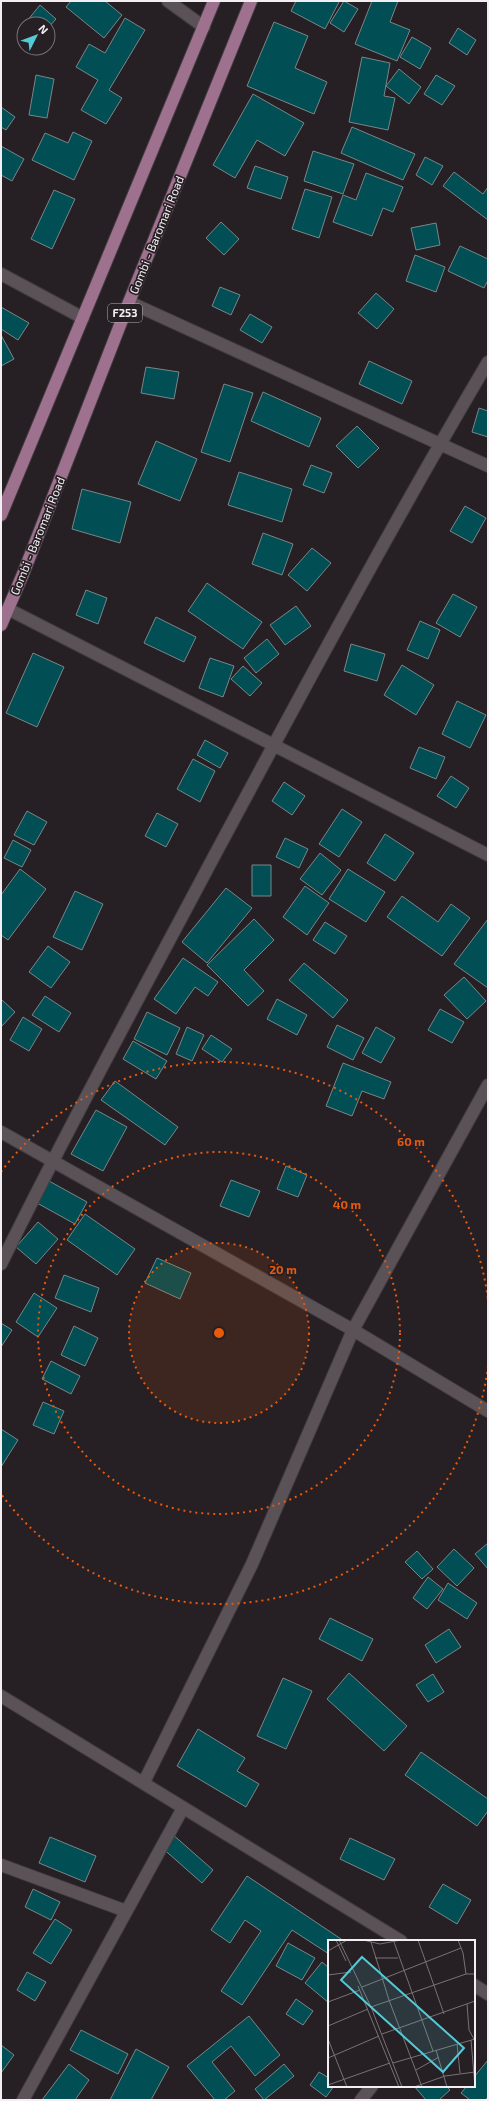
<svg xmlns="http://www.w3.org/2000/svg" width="489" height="2101" font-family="'Exo 2',sans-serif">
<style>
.building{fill:#014e54;stroke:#7a8687}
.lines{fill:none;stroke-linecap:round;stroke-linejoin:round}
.minor-casing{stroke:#413b3f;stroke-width:14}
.primary-casing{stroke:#413b3f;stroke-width:14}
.minor{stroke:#5a5257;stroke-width:12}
.primary{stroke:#9e718e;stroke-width:12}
.ring{fill:none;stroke:#e8590c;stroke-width:2;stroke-dasharray:2 4}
.labels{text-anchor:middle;stroke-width:3.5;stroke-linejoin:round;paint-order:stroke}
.shield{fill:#261f24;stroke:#b6b0b4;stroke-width:1}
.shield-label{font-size:11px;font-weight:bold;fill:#f3eef1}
.street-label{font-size:12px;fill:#f3eef1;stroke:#261f24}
.inset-road{fill:none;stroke:#787276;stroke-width:1}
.view{fill:#52cbd7;fill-opacity:0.15;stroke:#52cbd7;stroke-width:2}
.inset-edge{fill:none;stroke:#f3eef1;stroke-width:2}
.centre{fill:#e8590c;stroke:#261f24;stroke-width:2}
.ring-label{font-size:12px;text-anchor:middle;font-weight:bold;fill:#e8590c;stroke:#261f24;stroke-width:3.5;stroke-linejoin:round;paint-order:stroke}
</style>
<rect width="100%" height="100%" fill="#261f24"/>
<path class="building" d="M71,1H105L122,15L104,38L66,7Z
M296,1H338L339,2L325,29L291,11Z
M344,1L358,9L344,32L330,23Z
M372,1H398L390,22L410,30L397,61L355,44Z
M40,5L56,19L48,28V24H31L27,21Z
M125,18L145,30L109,90L122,98L106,124L81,110L98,80L76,67L89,44L105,53Z
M274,22L308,36L295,68L327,82L314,114L247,86Z
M458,28L476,40L467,55L449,43Z
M412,37L431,48L420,69L400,57Z
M362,57L390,63L384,96L395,98L388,130L349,122Z
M399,69L421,87L409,104L386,86Z
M36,75L54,79L47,118L29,115Z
M436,75L455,86L442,105L424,94Z
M253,94L304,123L285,156L257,140L235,178L213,165Z
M1,107L15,117L6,130L1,127Z
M352,127L415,154L403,180L341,153Z
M73,132L92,141L74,180L32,160L45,133L68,143Z
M1,146L24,159L12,181L1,175Z
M313,151L354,164L343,194L304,181Z
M425,157L443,166L432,185L416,175Z
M255,166L288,177L281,199L247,188Z
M454,172L483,194L488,187V220L443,186Z
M366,173L403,187L393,212L383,208L372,236L333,222L343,195L356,200Z
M305,189L332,197L319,238L292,229Z
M54,190L75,199L52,249L31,239Z
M221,222L239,239L224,255L206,238Z
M436,223L440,245L416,250L411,228Z
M460,246L488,259V280L484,288L448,271Z
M415,255L445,267L436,292L406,281Z
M220,287L240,295L231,315L212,306Z
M376,293L394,309L377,329L358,313Z
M1,307L29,323L18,340L1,329Z
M250,314L272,327L262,343L240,330Z
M1,335L14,359L1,366Z
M369,361L412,381L402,404L359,384Z
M146,367L179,372L174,399L141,393Z
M224,384L253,393L230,462L201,452Z
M263,392L321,418L309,447L251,421Z
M479,408L488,411V437L472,432Z
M357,426L379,448L358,468L336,446Z
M156,441L197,459L180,501L138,484Z
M311,465L332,473L324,493L303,485Z
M239,472L292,489L282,522L228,505Z
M82,489L131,502L120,543L72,529Z
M465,506L486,518L472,543L450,531Z
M263,533L293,544L282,575L252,564Z
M312,548L331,563L307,591L288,575Z
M207,583L262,622L243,649L188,611Z
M86,590L107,598L98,624L76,615Z
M453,594L477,607L460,637L436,623Z
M296,606L311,626L285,645L270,625Z
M156,617L196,637L184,662L144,643Z
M420,621L440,630L428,659L407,650Z
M267,639L279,654L256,673L244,658Z
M351,644L385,654L377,681L344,671Z
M33,653L64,667L37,727L6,713Z
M210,658L234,666L223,697L199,688Z
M402,665L434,685L416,715L384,695Z
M243,666L262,683L250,696L231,679Z
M457,701L486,715L470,748L442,734Z
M205,740L228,753L220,768L197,755Z
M419,747L445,757L436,779L410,768Z
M193,759L215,771L200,802L177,789Z
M451,776L469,788L456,808L437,796Z
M284,782L305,796L292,815L272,801Z
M342,809L362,822L339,857L319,844Z
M27,811L47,822L34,845L14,835Z
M157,813L178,824L166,847L145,836Z
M385,834L414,853L395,881L367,863Z
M285,838L308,849L299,868L276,857Z
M13,840L31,850L22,867L4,858Z
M320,853L341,870L322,895L300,879Z
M252,865H271V896H252Z
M20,869L46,889L8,940L1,935V895Z
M348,869L385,892L366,922L329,899Z
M305,886L329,903L307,935L283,917Z
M226,888L252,908L207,963L182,942Z
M75,891L103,904L82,950L53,937Z
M402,896L438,922L451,904L470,918L442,956L387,917Z
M254,919L274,940L244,970L264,991L248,1006L207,965Z
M488,919V988L454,964Z
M325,922L347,936L335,954L313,940Z
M48,946L70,962L51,988L29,972Z
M183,958L218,982L208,996L195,987L176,1014L154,999Z
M304,963L348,1000L333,1018L289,980Z
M464,977L486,1001L467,1019L444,995Z
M45,996L71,1013L59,1032L32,1015Z
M1,999L15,1012L1,1027Z
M277,999L307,1015L297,1035L267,1019Z
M440,1009L464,1022L452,1043L428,1030Z
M147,1012L180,1028L167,1055L134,1039Z
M23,1017L42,1029L29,1051L10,1040Z
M337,1025L364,1038L353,1060L327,1047Z
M187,1027L204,1035L192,1061L176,1054Z
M376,1027L395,1038L381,1063L362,1053Z
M211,1035L232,1049L222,1062L202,1049Z
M133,1041L167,1061L156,1079L123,1059Z
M343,1063L391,1082L384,1099L362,1091L352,1116L326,1106Z
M115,1081L178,1127L165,1145L101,1100Z
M96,1110L127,1127L103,1171L71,1154Z
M286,1166L307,1175L298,1197L277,1189Z
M231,1180L260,1191L249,1217L220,1206Z
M49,1181L87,1202L75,1224L37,1203Z
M85,1214L135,1249L117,1275L67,1240Z
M38,1222L58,1239L36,1264L16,1247Z
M157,1258L191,1273L180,1299L145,1283Z
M64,1275L99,1288L91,1312L55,1298Z
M34,1293L57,1308L38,1337L16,1322Z
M1,1323L12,1330L1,1347Z
M74,1326L98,1338L85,1366L61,1355Z
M51,1361L80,1376L71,1394L42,1379Z
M43,1402L64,1411L54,1434L33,1425Z
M1,1429L18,1440L1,1467Z
M488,1543V1569L475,1554Z
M454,1549L474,1568L457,1586L437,1567Z
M417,1551L433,1569L422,1579L405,1562Z
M428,1577L443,1589L427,1609L413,1598Z
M448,1583L477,1603L467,1619L438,1600Z
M330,1618L373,1639L362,1661L319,1639Z
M449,1629L461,1647L436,1663L425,1645Z
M349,1673L407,1726L384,1751L327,1699Z
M433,1674L444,1692L428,1702L416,1685Z
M283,1678L312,1691L286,1749L257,1736Z
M198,1729L245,1758L237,1771L259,1784L246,1807L177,1766Z
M421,1752L488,1799V1811L477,1826L405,1775Z
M171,1833L213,1870L202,1883L160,1846Z
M50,1837L96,1856L85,1882L39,1863Z
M350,1838L395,1859L384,1880L340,1859Z
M247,1876L344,1941H329V1954L292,1930L242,2005L221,1991L261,1931L245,1920L230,1943L211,1930Z
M443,1884L471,1900L457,1924L429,1907Z
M33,1889L60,1902L51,1920L25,1907Z
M55,1919L72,1930L51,1964L33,1953Z
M288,1943L315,1958L302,1980L276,1966Z
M322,1962L329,1968V2003L305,1983Z
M27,1972L46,1982L35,2001L17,1990Z
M296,1999L313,2011L303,2025L286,2014Z
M249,2016L280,2055L255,2076L231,2046L212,2062L235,2091L224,2100H215L187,2066Z
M81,2030L128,2054L118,2074L70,2050Z
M1,2045L14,2055L1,2073Z
M136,2049L169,2067L151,2100H110Z
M488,2060V2097L485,2100H470L461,2093L467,2086H474V2077Z
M69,2064L89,2080L75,2100H42Z
M284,2064L294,2076L264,2100L255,2089Z
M319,2072L329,2078V2086H334L326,2097L310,2085Z
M414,2086H446L450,2090L439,2100H426Z"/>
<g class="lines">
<defs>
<path id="minor" d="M168,1L204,27
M1,274L83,318
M129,302L488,466
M8,609L488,855
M1,1132L353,1330L488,1411
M1,1264C67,1129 140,996 211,862C301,694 391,526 488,362
M1,1696L401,1941
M144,1782L252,1564L353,1330L488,1085
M1,1865L126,1911
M474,1985L488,1994
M23,2100L183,1808
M361,2100L372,2086"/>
<path id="primary" d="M1,515L214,1
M1,625L23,574L129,302L251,1"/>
</defs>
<use href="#minor" class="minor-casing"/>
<use href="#primary" class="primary-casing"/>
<use href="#minor" class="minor"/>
<use href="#primary" class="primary"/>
</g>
<circle cx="219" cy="1333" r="90" fill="#e8590c" fill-opacity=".12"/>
<g class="ring">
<circle cx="219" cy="1333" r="90"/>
<circle cx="219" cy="1333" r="181"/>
<path d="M488 1366A271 271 0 0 1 1 1494M1 1172A271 271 0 0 1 488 1300"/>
</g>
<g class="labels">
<rect class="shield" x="108" y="304" width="34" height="18" rx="3"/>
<g class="shield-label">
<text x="125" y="317">F253</text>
</g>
<g class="street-label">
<text transform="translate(157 235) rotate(-68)" y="4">Gombi - Baromari Road</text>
<text transform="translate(38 536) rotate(-68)" y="4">Gombi - Baromari Road</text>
</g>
</g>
<g transform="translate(328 1940)">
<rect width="147" height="147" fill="#261f24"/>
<path class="inset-road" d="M8,0L18,21M11,0L43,67L74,147M35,0L52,4L73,0M90,0L116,74M130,0L135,13L138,34H147M43,2L61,60L94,147M66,2L105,111M0,11L19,0M47,18H70M0,35L23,32M30,46L71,147M34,47L133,8M0,62L32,50M139,64L141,90L146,99M43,67L138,34M0,86L40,69M54,94L147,61M0,99L19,147M143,100L147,147M129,104L132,133M108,110L119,147M0,118L51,96M65,123L147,99M88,130L111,117M0,145L62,123M86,147L117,136L147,132"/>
<path class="view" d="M34,17L136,108L115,132L13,40Z"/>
<rect width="147" height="147" class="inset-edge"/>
</g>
<circle cx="219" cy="1333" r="6" class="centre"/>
<g class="ring-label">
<text x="411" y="1146">60 m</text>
<text x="347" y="1209">40 m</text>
<text x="283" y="1274">20 m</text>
</g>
<rect width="489" height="2101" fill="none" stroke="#f3eef1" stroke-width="4"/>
<g transform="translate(36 36) rotate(48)"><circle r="19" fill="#261f24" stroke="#787276"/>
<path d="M0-3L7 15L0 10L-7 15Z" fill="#52cbd7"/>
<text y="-6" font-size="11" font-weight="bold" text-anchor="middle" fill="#f3eef1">N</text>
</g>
</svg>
